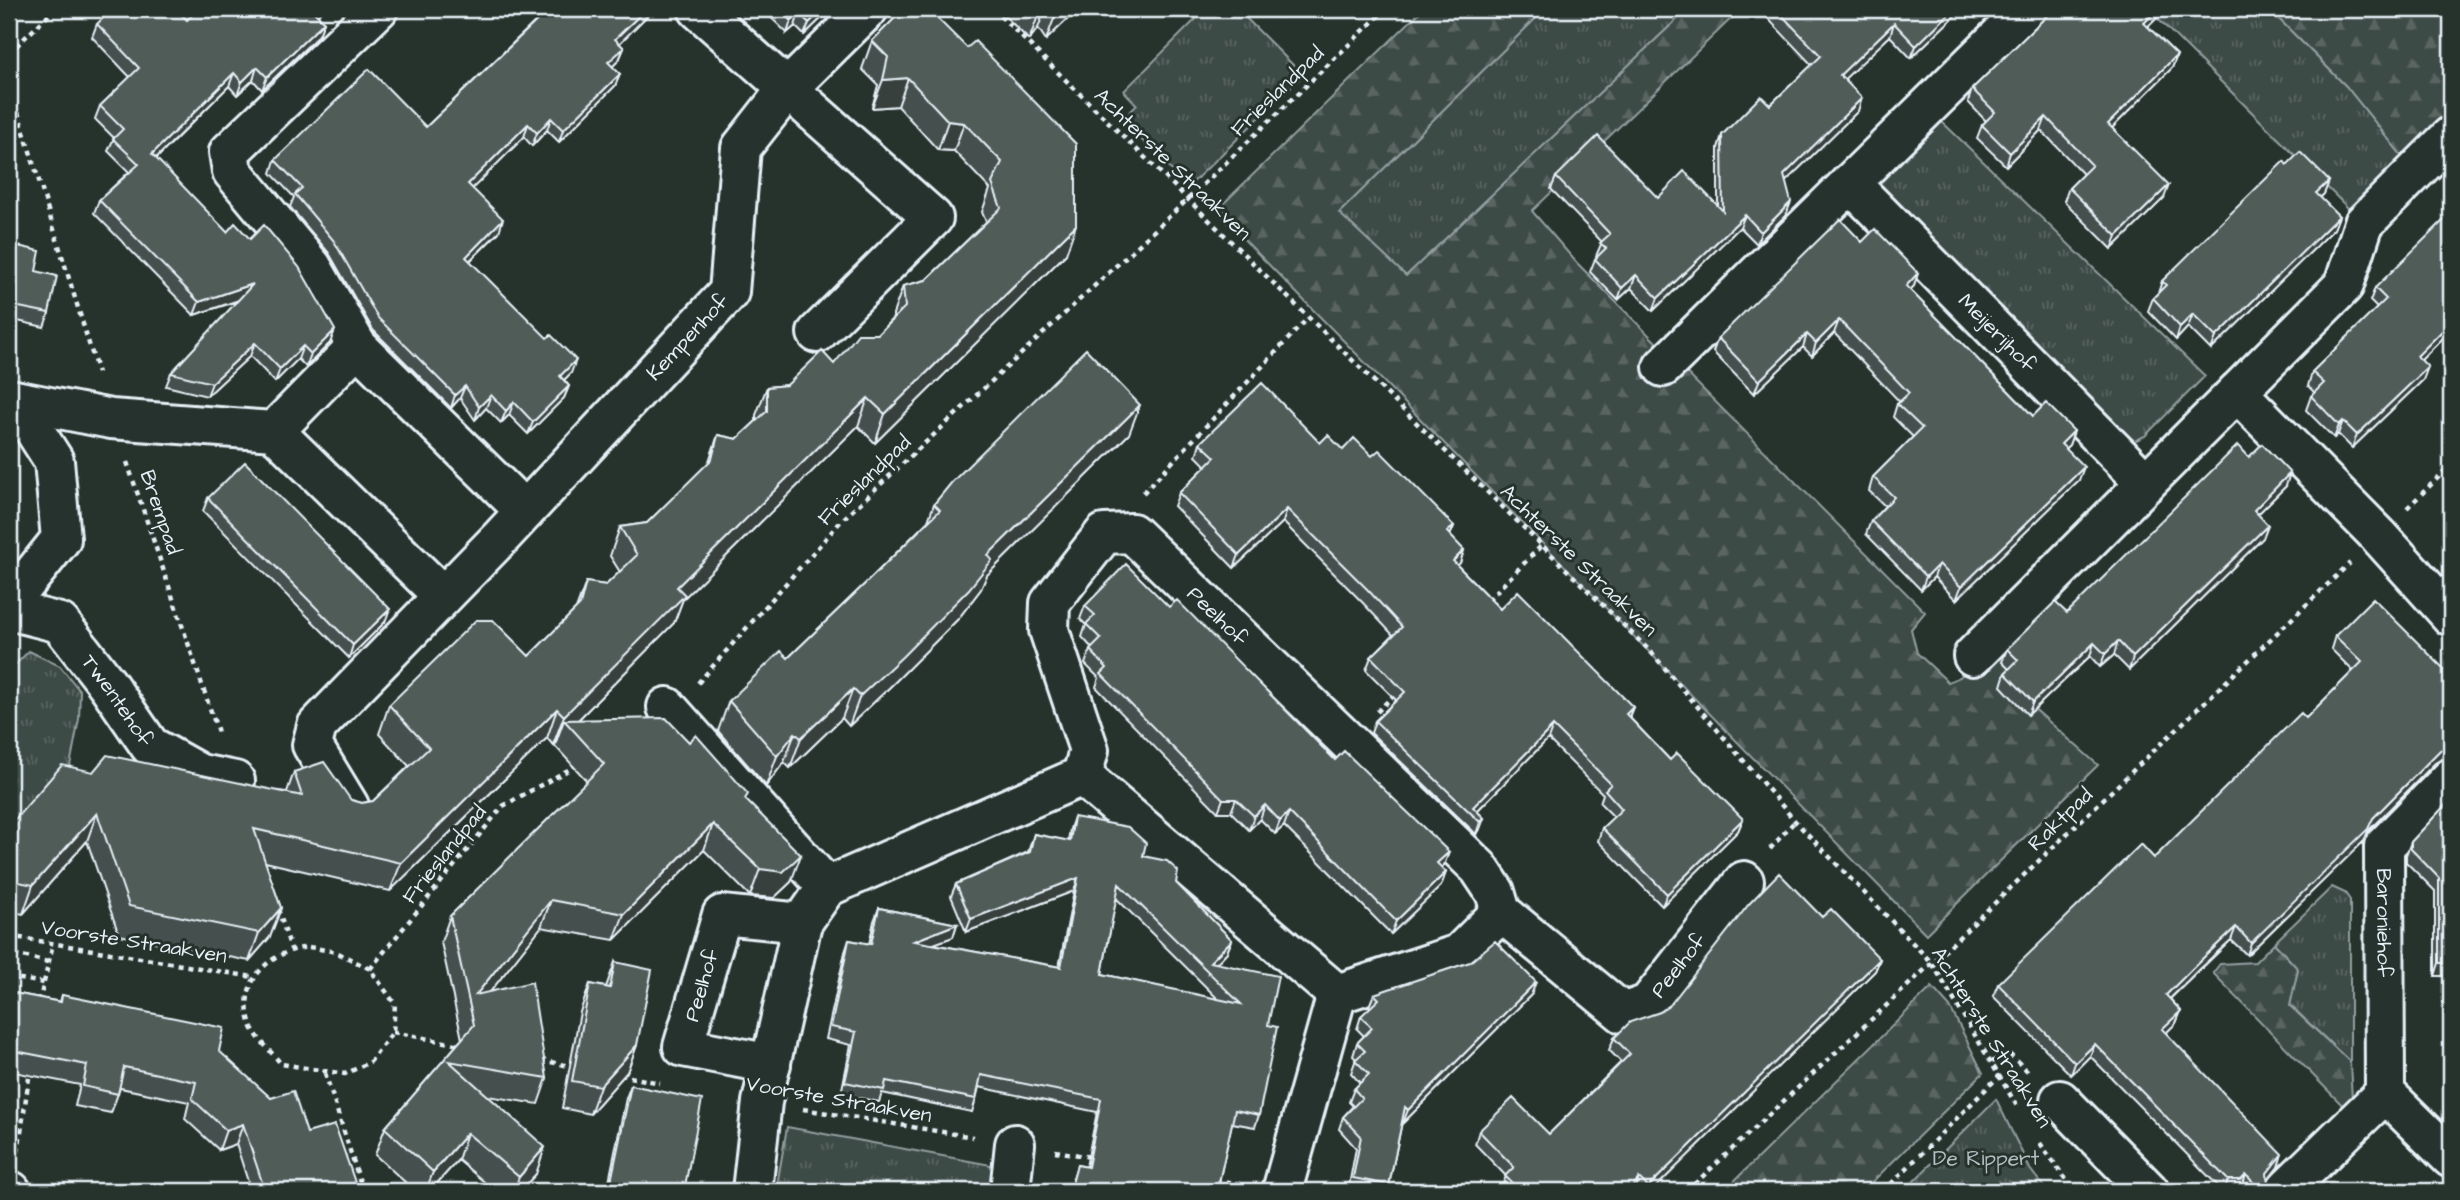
<svg xmlns="http://www.w3.org/2000/svg" width="2460" height="1200" font-family="'Architects Daughter',sans-serif">
<style>
.grass{fill:url(#grass-tufts);stroke:#939ea0;stroke-width:2}
.forest{fill:url(#forest-firs);stroke:#939ea0;stroke-width:2}
.lines{fill:none;stroke-linecap:round;stroke-linejoin:round}
.minor-casing{stroke:#e8f1f8;stroke-width:44}
.path{stroke:#e8f1f8;stroke-width:4.5;stroke-dasharray:5 5;stroke-linecap:butt}
.minor{stroke:#26332d;stroke-width:38}
.wall{fill:#454f4d;stroke:#e8f1f8;stroke-width:2;fill-rule:evenodd}
.shaded-wall{fill:#38403e;stroke:#e8f1f8;stroke-width:2}
.building{fill:#505c59;stroke:#e8f1f8;stroke-width:2;fill-rule:evenodd}
.labels{text-anchor:middle;stroke-width:6;stroke-linejoin:round;paint-order:stroke}
.street-label{font-size:21px;fill:#e8f1f8;stroke:#26332d}
.park-label{font-size:21px;fill:#b5bfc3;stroke:#26332d}
</style>
<defs>
<pattern id="grass-tufts" width="24" height="20" patternUnits="userSpaceOnUse" patternTransform="scale(1.75)"><rect width="24" height="20" fill="#3e4b47"/><path d="M3 7l-1-3M5 7V3M7 7l1-3M15 17l-1-3M17 17v-4M19 17l1-3" fill="none" stroke="#5a6562"/></pattern>
<pattern id="forest-firs" width="22" height="20" patternUnits="userSpaceOnUse" patternTransform="scale(1.75)"><rect width="22" height="20" fill="#3e4b47"/><path d="M5 1l3.5 6h-7zM16 11l3.5 6h-7z" fill="#5a6562"/></pattern>
</defs>
<rect width="100%" height="100%" fill="#26332d"/>
<filter id="ink" filterUnits="userSpaceOnUse"><feTurbulence type="fractalNoise" baseFrequency=".0143" numOctaves="2"/><feDisplacementMap in="SourceGraphic" scale="14" xChannelSelector="R" yChannelSelector="G"/><feConvolveMatrix kernelMatrix="1 2 1 2 8 2 1 2 1" color-interpolation-filters="sRGB"/></filter>
<g filter="url(#ink)">
<path class="grass" d="M1206,9H1237L1303,75L1188,187L1122,120L1137,105L1124,91Z
M1545,9H1688L1406,276L1339,213Z
M2148,9H2269L2346,86L2402,156L2350,210Z
M1937,117L2205,376L2145,436L2124,446L1870,182Z
M29,651L60,666L80,691L79,719L62,807L9,861V671Z
M2332,887L2345,893L2350,900V1062L2290,1005L2298,969L2274,943Z
M1996,1099L2030,1169L2047,1191H1904Z
M787,1127L1023,1171L1019,1191H776Z"/>
<path class="forest" d="M1423,9H1545L1339,213L1406,276L1688,9H1741L1532,211L1576,262L1925,612L1911,629L1917,653L1948,682L1960,677L1997,641L2025,671L2012,689L2098,765L1926,934L1224,219L1225,202Z
M2269,9H2451V108L2402,156L2346,86Z
M2274,943L2298,969L2290,1006L2350,1062L2352,1100L2346,1109L2213,973L2220,964L2255,962Z
M1932,987L1950,1007L1983,1073L1863,1191H1724Z"/>
<g class="lines">
<defs>
<g id="minor">
<path d="M378,9L229,152L232,171L312,267L357,346L525,511"/>
<path d="M698,9L933,218L817,333"/>
<path id="s1" d="M1850,183L2146,483"/>
<path d="M1663,367L2027,9"/>
<path d="M2237,392L2379,536L2451,616"/>
<path d="M9,399L111,419L274,431L357,346"/>
<path d="M274,431L443,596"/>
<path d="M9,604L61,539L54,461L15,400"/>
<path id="s2" d="M9,610L60,623L108,685L150,746L200,774L235,781"/>
<path d="M1973,656L2344,285L2364,223L2451,136"/>
<path d="M667,707L827,887"/>
<path id="s3" d="M1082,776L1089,750L1049,630L1050,603L1104,534L1132,533L1479,868L1495,892L1501,912L1623,1013L1648,1004L1744,881"/>
<path d="M1082,776L1337,994"/>
<path id="s4" d="M2451,778L2384,846L2385,1093L2451,1158"/>
<path id="s5" d="M349,806L312,745L317,726L502,536L729,292L741,148L788,88L868,9"/>
<path d="M1337,994L1459,954L1501,912"/>
<path id="s6" d="M771,1064L683,1047L722,915L802,923"/>
<path d="M2060,1100L2149,1191"/>
<path d="M9,1191H11"/>
<path d="M752,1191L762,1102L802,923L827,887L1082,776"/>
<path d="M1010,1191L1015,1144"/>
<path d="M1282,1191L1337,994"/>
<path d="M2284,1191L2385,1093"/>
</g>
</defs>
<use href="#minor" class="minor-casing"/>
<path class="path" d="M993,9L1651,652L1795,821L1932,963L2017,1106
M9,53L55,9
M9,83L98,373
M127,462L219,735
M1143,493L1308,318
M2407,508L2451,465
M1488,600L1542,545
M698,683L842,520L1187,200L1386,9
M1377,712L1395,694
M1770,849L1795,821
M278,909L291,949
M9,936L253,977
M309,947L336,952L370,969L395,1004L393,1032L370,1062L345,1074L281,1064C272,1052 256,1038 251,1025C236,982 269,951 309,947Z
M370,969L503,806L579,764
M9,973L14,954L48,962
M9,977L44,983
M37,998L40,999L53,944
M393,1032L460,1045
M541,1060L574,1067
M1992,1062L2008,1053L2031,1074
M325,1073L363,1191
M620,1075L660,1083
M803,1109L973,1137
M2040,1143L2074,1191
M1055,1151L1091,1157
M18,1152L30,1071
M1216,1180L1242,1184
M1687,1191L1932,963L2350,563
M1884,1191L2000,1075"/>
<use href="#minor" class="minor"/>
</g>
<path class="wall" d="M536,9H650L648,15L619,43L624,48L619,60L612,67L620,74L615,86L559,142L547,130L532,146L524,137L472,188L499,232L470,261L571,373L564,380L569,386L564,398L528,434L509,415L501,423L486,408L475,420L460,398L451,408L373,330L329,253L290,207L294,197L271,173L275,160L426,127L542,15Z
M762,9H831L804,35L795,26L787,33Z
M904,9L1066,254L875,443L858,426L683,599L674,623L578,720L746,800L791,882L774,898L750,896L704,850L614,940L541,927L490,992L547,1078L538,1104L488,1096L536,1174L520,1191H495L458,1160L430,1191H415L375,1155L385,1128L462,1039L441,942L450,916L587,781L555,746L556,742L553,745L547,738L390,891L265,862L281,908L270,937L249,961L119,935L87,841L23,914L9,911V826L93,772L287,792L294,772L351,800L362,803L373,801L409,766L379,734L389,705L529,656L576,609L586,582L606,585L620,572L610,556L620,527L647,523L708,464L718,435L737,439L756,421V415L767,387L787,385L834,364L878,334L893,318V314L903,286L926,280L986,222L982,212L990,189L954,151L938,150L898,106L872,108L878,85L862,69L872,41Z
M998,9H1078L1046,40L1038,28L1029,40Z
M1269,9H1285L1277,17Z
M1759,9H1962L1911,58L1890,36L1844,79L1858,111L1785,182L1786,215L1757,244L1740,227L1653,311L1631,288L1618,300L1590,272L1595,259L1597,257L1596,256L1602,242L1551,189L1556,177L1658,198L1718,206V148L1722,135L1770,105L1812,65Z
M2054,9H2166L2148,27L2177,55L2172,68L2112,128L2164,198L2112,249L2064,201L2069,188L2083,174L2041,130L2006,166L1977,138L1982,125L1986,121L1968,102L1972,89Z
M318,15L324,22L319,35L262,90L253,80L237,95L229,86L156,159L330,343L306,367L298,359L275,382L250,356L207,396L166,386L171,373L238,301L194,315L94,213L99,200L129,172L108,151L114,138L95,119L100,106L130,77L92,37L97,24Z
M2287,165L2329,181L2324,194L2320,198L2339,216L2334,229L2211,350L2188,327L2176,340L2148,311L2153,298L2158,293L2162,281Z
M1862,242L1918,273L1914,286L1910,290L2033,416L2074,431L2069,445L2065,449L2079,480L1956,600L1934,577L1921,590L1866,534L1871,521L1885,506L1869,491L1873,477L1913,437L1893,417L1897,404L1900,402L1834,333L1812,356L1803,347L1754,394L1713,352L1718,338Z
M9,244L36,271L49,313L44,327L9,319Z
M2375,288L2451,330L2421,360L2423,380L2352,448L2338,434L2334,438L2306,410L2311,396L2315,393L2308,386L2312,372L2377,308L2370,301Z
M1129,434L987,575L981,589L958,619L892,685L849,726L842,718L790,768L784,762L766,786L718,731L729,701L788,658L870,579L928,521L934,504Z
M1200,443H1320L1372,456L1454,526L1450,536L1464,550L1460,563L1457,565L1500,609L1633,707L1629,717L1670,760L1743,819L1738,831L1662,906L1598,841L1602,828L1614,817L1600,803L1603,794L1548,739L1477,811L1484,818L1479,831L1476,834L1371,733L1375,721L1396,700L1366,670L1371,657L1393,635L1363,603L1283,522L1234,568L1174,506L1179,493L1206,466L1196,456Z
M2249,457L2286,486L2258,514L2263,538L2129,670L2114,655L2100,667L2090,656L2028,715L2001,686L2005,673L2009,669L2002,662L2007,649L2067,613Z
M208,498L385,622L349,658L203,511Z
M2451,521V538L2447,534Z
M1085,606L1169,607L1335,760L1449,852L1444,865L1441,868L1446,872L1441,886L1391,934L1284,826L1275,834L1260,819L1249,830L1231,812H1218L1096,687L1099,678L1085,664L1090,650L1092,648L1082,637L1086,625L1080,619Z
M2335,636L2451,676V757H2445L2435,763L2368,831L2364,841L2247,955L2231,940L2170,999L2181,1011L2176,1023L2166,1033L2278,1167L2268,1180V1184L2272,1191H2245L2242,1187L2238,1191H2223L2090,1056L2071,1075L1993,996L1998,984L2154,858L2306,718L2353,671L2331,649Z
M2451,799V976H2435V891L2406,862V855L2411,842Z
M1074,817L1143,856L1176,883L1232,940L1227,952L1217,963L1268,1025L1259,1115L1255,1127L1232,1123L1217,1191H1069L1077,1165L1086,1167L1097,1112L979,1087L976,1099L972,1112L882,1093L879,1102L841,1094L851,1045L826,1039L845,952L849,940L869,944L874,921L879,908L957,924L953,937L933,944L1059,967L1074,891L966,932L951,896L956,884L1028,852L1034,834L1068,841L1070,829ZM1116,898L1205,986L1219,1000L1102,974Z
M1822,917L1880,959L1875,971L1652,1191H1503L1501,1189L1506,1176L1475,1144L1479,1131L1549,1134L1621,1062L1609,1050L1614,1038L1660,1012Z
M615,962L637,1045L627,1072L590,1114L562,1108L580,1012L590,984L606,987Z
M9,992L60,1002L62,995L219,1051L307,1133L358,1191H251L236,1144L219,1150L185,1119L189,1102L120,1088L111,1113L75,1106L80,1085L9,1071Z
M1374,994L1531,995L1403,1123L1402,1122L1389,1185L1387,1191H1348L1356,1148L1339,1129L1343,1117L1353,1106L1349,1102L1354,1089L1360,1083L1351,1073L1356,1059L1353,1056L1357,1043L1364,1036L1357,1029L1361,1016L1370,1008L1369,1006Z
M631,1085L684,1191H607L626,1098Z"/>
<path class="shaded-wall" d="M316,9H324L309,24L313,11Z
M646,9H650L648,15L611,52L615,39Z
M823,9H831L804,35L809,23Z
M1044,9H1045L1038,28L1029,40L1038,16Z
M1063,9H1078L1046,40L1055,16Z
M1280,9H1285L1277,17Z
M1954,9H1962L1911,58L1916,46Z
M2158,9H2166L2139,35L2144,23Z
M799,13L795,26L787,33L791,21Z
M324,22L319,35L262,90L267,77Z
M1894,23L1890,36L1835,88L1840,75Z
M624,48L619,60L604,75L608,62Z
M2177,55L2172,68L2103,137L2108,124Z
M257,67L253,80L237,95L242,82Z
M234,73L229,86L147,167L152,154Z
M620,74L615,86L559,142L563,130Z
M908,78L898,106L872,108L883,80Z
M1862,98L1858,111L1779,188L1784,175Z
M2046,117L2041,130L2006,166L2010,153Z
M551,118L547,130L532,146L537,133Z
M948,121L964,123L954,151L938,150Z
M528,124L524,137L464,197L468,184Z
M2329,181L2324,194L2311,206L2316,193Z
M2169,185L2164,198L2112,249L2117,236Z
M1791,202L1786,215L1757,244L1761,232Z
M1745,215L1740,227L1653,311L1658,298Z
M2339,216L2334,229L2211,350L2216,337Z
M503,219L499,232L461,269L466,257Z
M1076,225L1066,254L875,443L885,414Z
M1918,273L1914,286L1901,299L1906,286Z
M1636,275L1631,288L1618,300L1622,288Z
M253,284L248,297L194,315L199,302Z
M2193,314L2188,327L2176,340L2180,327Z
M1839,320L1834,333L1812,356L1816,343Z
M2451,322V330L2412,369L2417,356Z
M335,330L330,343L306,367L311,354Z
M1807,334L1803,347L1754,394L1759,381Z
M255,343L250,356L207,396L212,383Z
M303,346L298,359L275,382L280,369Z
M576,360L571,373L555,389L560,376Z
M2428,367L2423,380L2352,448L2357,435Z
M465,386L460,398L451,408L455,395Z
M569,386L564,398L528,434L533,422Z
M491,395L486,408L475,420L479,407Z
M868,398L858,426L683,599L674,623L571,727L564,720L556,742L553,745L564,716L677,587Z
M514,402L509,415L501,423L506,411Z
M1140,405L1129,434L987,575L981,589L958,619L892,685L849,726L860,696L988,555Z
M2343,421L2338,434L2334,438L2339,425Z
M2074,431L2069,445L2056,457L2061,444Z
M2084,467L2079,480L1956,600L1961,587Z
M2290,473L2286,486L2249,523L2254,510Z
M1287,509L1283,522L1234,568L1239,555Z
M2268,525L2263,538L2129,670L2133,657Z
M1454,526L1449,538L1447,532Z
M1464,550L1460,563L1448,574L1453,561Z
M1939,564L1934,577L1921,590L1926,577Z
M390,609L385,622L349,658L353,645Z
M2118,641L2114,655L2100,667L2105,654Z
M2094,643L2090,656L2028,715L2033,702Z
M853,689L842,718L790,768L801,738Z
M1633,707L1628,719L1626,714Z
M557,709L547,738L390,891L401,863Z
M1553,726L1548,739L1473,815V807Z
M795,733L784,762L766,786L777,756Z
M2449,745H2451V757H2445L2435,763L2368,831L2364,841L2247,955L2251,943L2440,750Z
M1223,799H1236L1231,812H1218Z
M1265,805L1260,819L1249,830L1254,816Z
M1289,812L1284,826L1275,834L1280,821Z
M97,813L87,841L23,914L33,885Z
M1484,818L1479,831L1476,834L1480,822Z
M1743,819L1738,831L1662,906L1667,894Z
M713,824L704,850L614,940L624,914Z
M1449,852L1444,865L1432,877L1437,863Z
M801,855L791,882L774,898L750,896L760,869Z
M1446,872L1441,886L1391,934L1396,921Z
M1078,878L1074,891L966,932L971,919Z
M551,900L541,927L472,1015L476,995Z
M281,908L270,937L249,961L259,933Z
M957,924L953,937L909,953L914,941Z
M2236,927L2231,940L2199,969L2161,1008L2166,995L2204,957Z
M1232,940L1227,952L1208,972L1210,962Z
M1880,959L1875,971L1652,1191H1646L1648,1187Z
M2439,963H2451V976H2435Z
M1536,982L1531,995L1403,1123L1408,1110Z
M2181,1011L2176,1023L2157,1042L2162,1029Z
M2095,1044L2090,1056L2071,1075L2075,1063Z
M637,1045L627,1072L590,1114L600,1086Z
M243,1124L236,1144L219,1150L226,1130Z
M467,1133L458,1160L430,1191H426L433,1172Z
M545,1147L536,1174L520,1191H514L519,1177Z
M2282,1154L2278,1167L2263,1186L2267,1173Z
M2246,1175L2242,1187L2238,1191H2224L2228,1180Z
M1639,1178L1635,1191H1629Z"/>
<path class="building" d="M112,9H176L187,20L199,9H316L313,11L324,22L267,77L257,67L242,82L234,73L152,154L227,232L235,223L250,239L264,225L299,267L335,330L311,354L303,346L280,369L255,343L212,383L171,373L253,284L199,302L99,200L139,164L113,139L123,129L100,106L139,68L97,24Z
M549,9H646L615,39L624,48L608,62L620,74L563,130L551,118L537,133L528,124L468,184L503,219L466,257L547,338L551,335L576,360L560,376L569,386L533,422L514,402L506,411L491,395L479,407L465,386L455,395L378,318L334,241L295,194L302,188L275,160L369,69L426,127Z
M779,9H823L809,23L799,13L791,21Z
M904,9H928L967,48L975,41L1076,144V225L885,414L868,398L677,587L685,595L564,716L557,709L401,863L254,829L281,908L259,933L129,906L97,813L33,885L9,880V826L62,765L93,772L107,755L302,796L294,772L324,762L351,800L362,803L373,801L429,748L389,705L476,620H493L529,656L580,605L586,582L606,585L637,555L620,527L647,523L712,459L718,435L737,439L767,411V387L787,385L822,351L834,364L858,334H878L905,307L903,286L926,280L1001,208L992,183L1002,162L964,123L948,121L908,78L883,80L888,57L872,41Z
M1030,9H1044L1038,16Z
M1050,9H1063L1055,16Z
M1776,9H1954L1916,46L1894,23L1840,75L1862,98L1784,175L1791,202L1761,232L1745,215L1658,298L1636,275L1622,288L1595,259L1606,248L1600,243L1610,234L1556,177L1598,136L1658,198L1684,171L1723,211L1722,135L1761,96L1770,105L1821,56Z
M2054,9H2158L2144,23L2177,55L2108,124L2169,185L2117,236L2069,188L2092,165L2046,117L2010,153L1982,125L1995,112L1972,89Z
M2300,152L2329,181L2316,193L2339,216L2216,337L2193,314L2180,327L2153,298L2166,285L2162,281L2284,161L2287,165Z
M2451,213V322L2417,356L2428,367L2357,435L2343,421L2339,425L2311,396L2324,383L2312,372L2386,299L2375,288Z
M1840,219L1862,242L1875,229L1918,273L1906,286L2033,416L2046,403L2074,431L2061,444L2084,467L1961,587L1939,564L1926,577L1871,521L1894,497L1873,477L1922,428L1897,404L1909,393L1839,320L1816,343L1807,334L1759,381L1718,338Z
M9,244L40,251L36,271L57,276L49,313L9,305Z
M1086,349L1140,405L988,555L992,560L969,589L903,656L860,696L853,689L801,738L795,733L777,756L729,701L781,651L788,658L870,579L940,510L934,504L952,482Z
M1262,383L1320,443L1328,435L1343,450L1354,438L1372,456L1379,450L1454,526L1447,532L1464,550L1453,561L1500,609L1518,591L1633,707L1626,714L1670,760L1677,753L1743,819L1667,894L1602,828L1622,809L1605,790L1611,784L1553,726L1473,807L1484,818L1480,822L1375,721L1405,692L1371,657L1402,627L1368,590L1287,509L1239,555L1179,493L1215,457L1200,443Z
M2262,444L2290,473L2254,510L2268,525L2133,657L2118,641L2105,654L2094,643L2033,702L2005,673L2018,660L2007,649L2055,602L2067,613L2238,445L2249,457Z
M245,462L390,609L353,645L208,498Z
M1126,564L1169,607L1177,600L1335,760L1344,751L1449,852L1437,863L1446,872L1396,921L1289,812L1280,821L1265,805L1254,816L1236,799H1223L1101,674L1107,668L1090,650L1101,639L1086,624L1095,615L1085,606Z
M2373,598L2451,676V745L2440,750L2373,818L2368,829L2251,943L2236,927L2204,957L2166,995L2181,1011L2162,1029L2282,1154L2267,1173L2268,1184L2272,1191H2262L2246,1175L2241,1180H2228L2095,1044L2075,1063L1998,984L2141,844L2154,858L2301,713L2306,718L2362,662L2335,636Z
M666,718L689,742L696,735L748,794L745,799L801,855L783,872L760,869L713,824L624,914L551,900L476,995L532,982L547,1078L449,1061L545,1147L519,1177L467,1133L433,1172L385,1128L474,1025L450,916L604,764L564,720Z
M2451,799V963H2439V878L2411,849V842Z
M1074,817L1128,827L1146,843L1143,856L1167,861L1178,871L1176,883L1232,940L1210,962L1278,976L1268,1025L1277,1027L1259,1115L1235,1110L1217,1191H1070L1077,1165L1088,1167L1101,1099L981,1075L976,1099L886,1081L884,1090L845,1082L856,1032L831,1027L849,940L871,944L879,908L957,924L914,941L1061,967L1078,878L971,919L956,884L1030,852L1034,834L1070,841ZM1119,884L1241,1004L1102,974Z
M1779,873L1822,917L1831,909L1880,959L1648,1187L1639,1178L1629,1191H1618L1612,1186L1607,1191H1520L1505,1176L1514,1167L1479,1131L1513,1098L1549,1134L1630,1054L1614,1038L1630,1022L1660,1012L1670,1005L1749,904Z
M1495,941L1536,982L1408,1110L1405,1107L1389,1185L1353,1178L1361,1136L1343,1117L1362,1098L1354,1089L1369,1074L1355,1060L1365,1051L1357,1043L1372,1028L1361,1016L1379,999L1374,994L1470,962Z
M615,962L652,970L637,1045L600,1086L572,1081L590,984L610,988Z
M9,992L61,1002L62,995L224,1028L219,1051L271,1098L293,1091L307,1133L335,1125L358,1191H265L243,1124L226,1130L192,1099L196,1082L124,1067L118,1094L83,1086L87,1065L15,1051L13,1058L9,1057Z
M631,1085L702,1100L684,1191H609Z
M2312,1186L2318,1191H2305Z"/>
</g>
<g class="labels">
<g class="street-label">
<text transform="translate(1277 91) rotate(-44)" y="7">Frieslandpad</text>
<text transform="translate(1173 164) rotate(44)" y="7">Achterste Straakven</text>
<text dy="7" stroke="none"><textPath href="#s1" startOffset="210">Meijerijhof</textPath></text>
<text dy="7" stroke="none"><textPath href="#s5" startOffset="628">Kempenhof</textPath></text>
<text transform="translate(864 480) rotate(-44)" y="7">Frieslandpad</text>
<text transform="translate(161 512) rotate(71)" y="7">Brempad</text>
<text transform="translate(1579 560) rotate(44)" y="7">Achterste Straakven</text>
<text dy="7" stroke="none"><textPath href="#s3" startOffset="415">Peelhof</textPath></text>
<text dy="7" stroke="none"><textPath href="#s2" startOffset="149">Twentehof</textPath></text>
<text transform="translate(2060 819) rotate(-44)" y="7">Raktpad</text>
<text transform="translate(444 854) rotate(-51)" y="7">Frieslandpad</text>
<text dy="7" stroke="none"><textPath href="#s4" startOffset="172">Baroniehof</textPath></text>
<text transform="translate(134 941) rotate(9)" y="7">Voorste Straakven</text>
<text dy="7" stroke="none"><textPath href="#s3" startOffset="1062">Peelhof</textPath></text>
<text dy="7" stroke="none"><textPath href="#s6" startOffset="154">Peelhof</textPath></text>
<text transform="translate(1992 1037) rotate(58)" y="7">Achterste Straakven</text>
<text transform="translate(839 1099) rotate(10)" y="7">Voorste Straakven</text>
</g>
<g class="park-label">
<text x="1986" y="1165">De Rippert</text>
</g>
</g>
<rect width="2460" height="1200" fill="none" stroke="#26332d" stroke-width="35"/>
<rect x="18" y="18" width="2425" height="1165" fill="none" stroke="#e8f1f8" stroke-width="2.5" filter="url(#ink)"/>
</svg>
